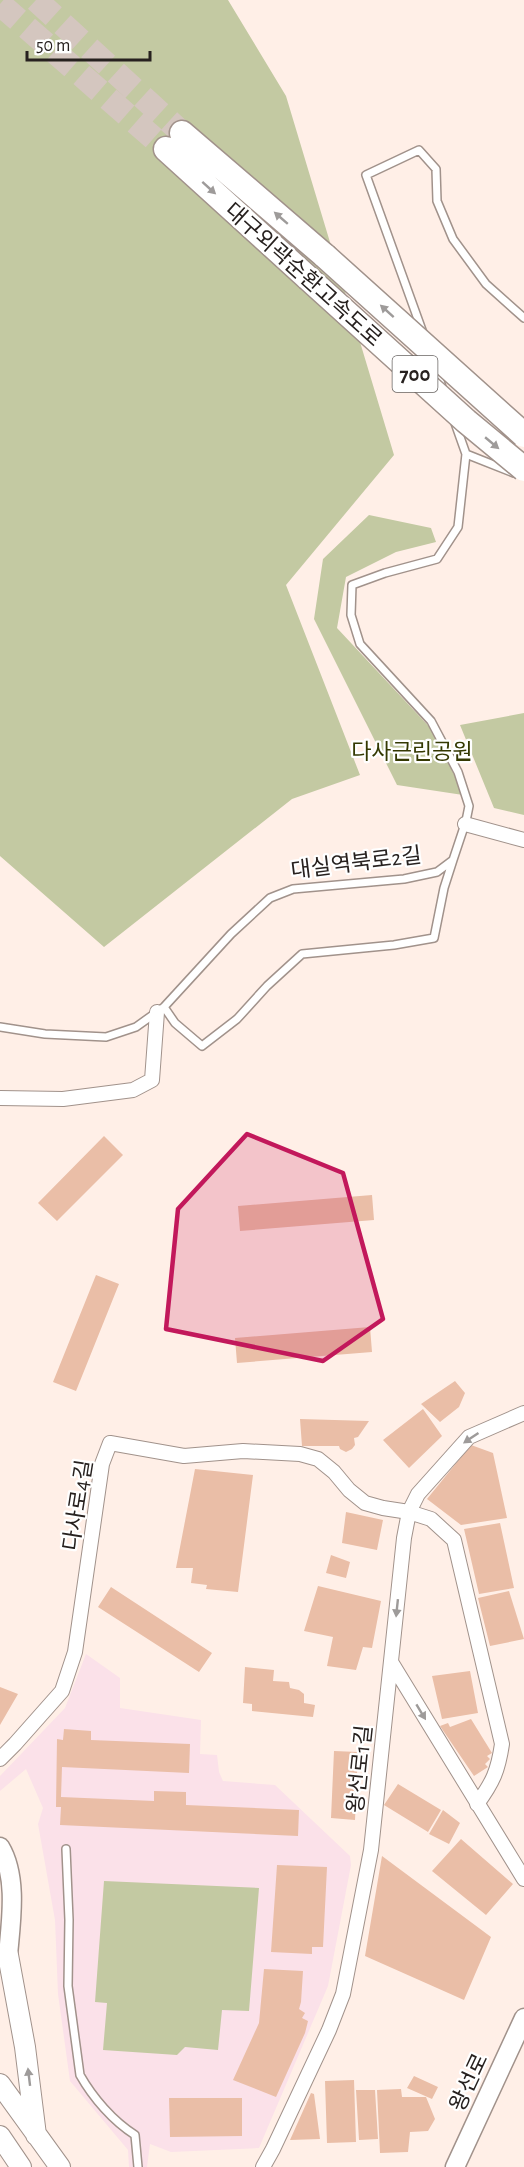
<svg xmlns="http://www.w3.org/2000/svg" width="524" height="2167" font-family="'Alegreya Sans','Noto Sans KR',sans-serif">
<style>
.education{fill:#fbe1e9}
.green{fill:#c3c9a2}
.building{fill:#eabea7}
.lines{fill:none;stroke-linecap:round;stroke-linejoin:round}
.highway-tunnel{stroke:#d4c6bf;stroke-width:24;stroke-dasharray:24 12;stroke-linecap:butt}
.lane-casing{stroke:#a1928b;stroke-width:10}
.street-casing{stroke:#a1928b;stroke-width:16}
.secondary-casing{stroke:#a1928b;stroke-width:21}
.primary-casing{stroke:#a1928b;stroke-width:22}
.highway-casing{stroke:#a1928b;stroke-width:27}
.lane{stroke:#fff;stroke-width:7}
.street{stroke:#fff;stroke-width:14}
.secondary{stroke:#fff;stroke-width:18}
.primary{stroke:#fff;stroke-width:20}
.highway{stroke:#fff;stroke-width:24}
.highway-bridge-casing{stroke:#a1928b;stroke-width:27;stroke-linecap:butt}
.highway-bridge{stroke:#fff;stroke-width:24}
.oneway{fill:#9e9b9a}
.marked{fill:#c2185b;fill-opacity:0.2;stroke:#c2185b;stroke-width:4.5;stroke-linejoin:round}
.labels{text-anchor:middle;stroke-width:4.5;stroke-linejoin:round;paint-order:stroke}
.shield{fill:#fff;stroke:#686462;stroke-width:1.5}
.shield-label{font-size:21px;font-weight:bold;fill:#27211f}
.street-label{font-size:22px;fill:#27211f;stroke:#fff}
.park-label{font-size:22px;fill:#343902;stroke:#fff}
</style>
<rect width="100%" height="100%" fill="#ffefe7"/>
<path class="education" d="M86,1654L120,1678V1708L201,1720L200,1754L217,1755L219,1772L223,1781L275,1785L350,1856L351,1865L328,1986L259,2148L171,2152L150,2144L147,2167H129L128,2150L70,2081L58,1994L55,1920L38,1824L43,1808L26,1769L0,1791V1776L65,1708Z"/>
<path class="green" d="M0,0H228L286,96L394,455L286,585L360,775L292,799L104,947L0,856Z
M369,515L431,528L436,542L396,552L346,577L337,628L436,734L463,795L397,785L314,619L323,559Z
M524,713V815L494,808L460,725Z
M104,1881L259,1888L249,2011L222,2010L218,2050L185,2047L177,2055L103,2050L107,2003L95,2002Z"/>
<path class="building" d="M104,1136L123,1155L57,1221L38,1203Z
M372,1195L374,1220L240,1231L238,1206Z
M96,1275L119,1284L76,1391L53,1382Z
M370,1327L372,1352L237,1363L235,1338Z
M455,1381L465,1393L459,1407L440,1422L421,1404Z
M423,1409L442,1436L409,1468L383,1440Z
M300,1419L369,1421L358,1437L354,1438L355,1445L352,1449L346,1452L340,1449L339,1446H302Z
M471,1445L493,1453L507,1518L461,1525L427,1499Z
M195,1469L253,1475L238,1592L206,1589L207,1585L191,1583L193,1568H176Z
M346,1512L383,1520L377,1550L342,1543Z
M500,1523L514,1588L479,1594L464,1529Z
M331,1555L350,1562L346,1578L326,1573Z
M318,1586L381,1601L372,1648L363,1647L356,1670L327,1666L333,1637L304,1631Z
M111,1587L212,1653L199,1672L98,1607Z
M509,1591L524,1639L490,1646L478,1598Z
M245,1667L274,1670L273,1681L289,1682L290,1688L299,1690L304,1694V1703L315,1705L313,1717L252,1711V1704L243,1703Z
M470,1671L478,1713L442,1719L432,1676Z
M0,1687L18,1694L0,1725Z
M471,1719L492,1753L487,1756L490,1759L485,1764L488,1767L474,1776L440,1726L448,1723L450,1727Z
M64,1729L91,1731V1740L190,1744L189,1773L62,1767L61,1797L154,1801V1791L186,1792V1805L299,1810L298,1836L60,1825L61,1807H56L57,1739L63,1740Z
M334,1751L358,1752L355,1820L331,1818Z
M398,1784L441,1810L428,1832L384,1805Z
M443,1810L460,1823L449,1844L429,1834Z
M461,1839L513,1884L486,1915L432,1871Z
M382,1856L491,1937L464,2000L365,1956Z
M277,1865L327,1867L323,1947H312V1954L271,1952Z
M264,1969L303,1971L301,2002L299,2009L305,2013L302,2018L308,2021L305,2033L276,2097L233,2080L259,2023Z
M414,2076L438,2087L432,2099L407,2088Z
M354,2080L356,2142L327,2143L325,2081Z
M401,2089L402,2097H426L435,2119L428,2131L410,2132L408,2152L380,2153L377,2090Z
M356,2090H375L378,2139L359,2140Z
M311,2093L314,2094L320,2139L290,2140Z
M169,2098H242V2136L170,2137Z"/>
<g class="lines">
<path class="highway-tunnel" d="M36,0L182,133
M0,4L166,149"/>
<defs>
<path id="lane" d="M423,333L366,175L419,150L436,169L437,201L453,239L486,284L524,318
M435,366L443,390
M455,423L466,454L514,473
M164,1007L175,1023L202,1046L237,1019L267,986L302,954L394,945L434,938L444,888L453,860
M0,1027L45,1034L106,1037L136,1027L164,1007L231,934L270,898L293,889L404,879L437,872L453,860L466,821L469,806L458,772L431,721L360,644L351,615L352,585L385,573L437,559L458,527L466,454
M66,1849L69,1920L68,1986L80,2075C93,2098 113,2121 135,2135L138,2167"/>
<path id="street" d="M465,824L524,840
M0,1098L63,1099L133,1090L152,1080L157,1012
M391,1662L524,1879
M0,1759L15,1744L62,1691L75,1652L102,1464L110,1443L184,1456L243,1451L300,1454L318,1459L334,1472L349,1490L365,1503L383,1508L409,1512L431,1519L454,1540L502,1744C498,1771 493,1782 477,1804
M263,2167L273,2149L329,2030L343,1994L371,1850L404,1538L409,1512L418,1494L469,1437L524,1413"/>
<path id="secondary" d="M0,1847C18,1877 11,1921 8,1955
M455,2167L524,2018"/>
<path id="primary" d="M8,1955L25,2047L36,2135
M0,2084L60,2167
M0,2136L21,2167"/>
<path id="highway" d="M182,133L325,256
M166,149L308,278"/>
</defs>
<use href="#lane" class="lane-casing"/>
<use href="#street" class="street-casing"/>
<use href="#secondary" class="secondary-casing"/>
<use href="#primary" class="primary-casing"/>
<use href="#highway" class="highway-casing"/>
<use href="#lane" class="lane"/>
<use href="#street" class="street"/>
<use href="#secondary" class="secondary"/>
<use href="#primary" class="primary"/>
<use href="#highway" class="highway"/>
<defs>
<path id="highway-bridge" d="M325,256L524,435
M308,278L466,421L524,469"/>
</defs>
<use href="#highway-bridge" class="highway-bridge-casing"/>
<use href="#highway-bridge" class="highway-bridge"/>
</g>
<defs><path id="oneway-solid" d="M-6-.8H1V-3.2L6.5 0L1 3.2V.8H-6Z" transform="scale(1.5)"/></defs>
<g class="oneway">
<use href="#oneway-solid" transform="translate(209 188) rotate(42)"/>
<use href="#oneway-solid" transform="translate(281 218) rotate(-139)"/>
<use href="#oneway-solid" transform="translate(387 311) rotate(-138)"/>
<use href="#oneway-solid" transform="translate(492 443) rotate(40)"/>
<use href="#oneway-solid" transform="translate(471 1438) rotate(146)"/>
<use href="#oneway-solid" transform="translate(397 1608) rotate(96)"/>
<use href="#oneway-solid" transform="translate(421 1712) rotate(59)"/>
<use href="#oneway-solid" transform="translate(29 2077) rotate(-97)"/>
</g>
<path class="marked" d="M247,1134L343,1173L383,1319L323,1361L166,1329L178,1209Z"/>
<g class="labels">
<rect class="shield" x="392.5" y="356" width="45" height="36" rx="4.5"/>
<g class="shield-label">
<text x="415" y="381">700</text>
</g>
<g class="street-label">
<text transform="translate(304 274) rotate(42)" y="8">대구외곽순환고속도로</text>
<text transform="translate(356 862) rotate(-7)" y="8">대실역북로2길</text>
<text transform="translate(77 1505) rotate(-81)" y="8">다사로4길</text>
<text transform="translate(359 1769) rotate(-84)" y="8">왕선로1길</text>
<text transform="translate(468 2082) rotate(-65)" y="8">왕선로</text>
</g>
<g class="park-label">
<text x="412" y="759">다사근린공원</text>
</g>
</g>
<path d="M27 51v9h123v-9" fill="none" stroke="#27211f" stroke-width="3"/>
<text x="36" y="51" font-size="18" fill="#27211f" stroke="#ffffff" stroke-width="4.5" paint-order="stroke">50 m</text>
</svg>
